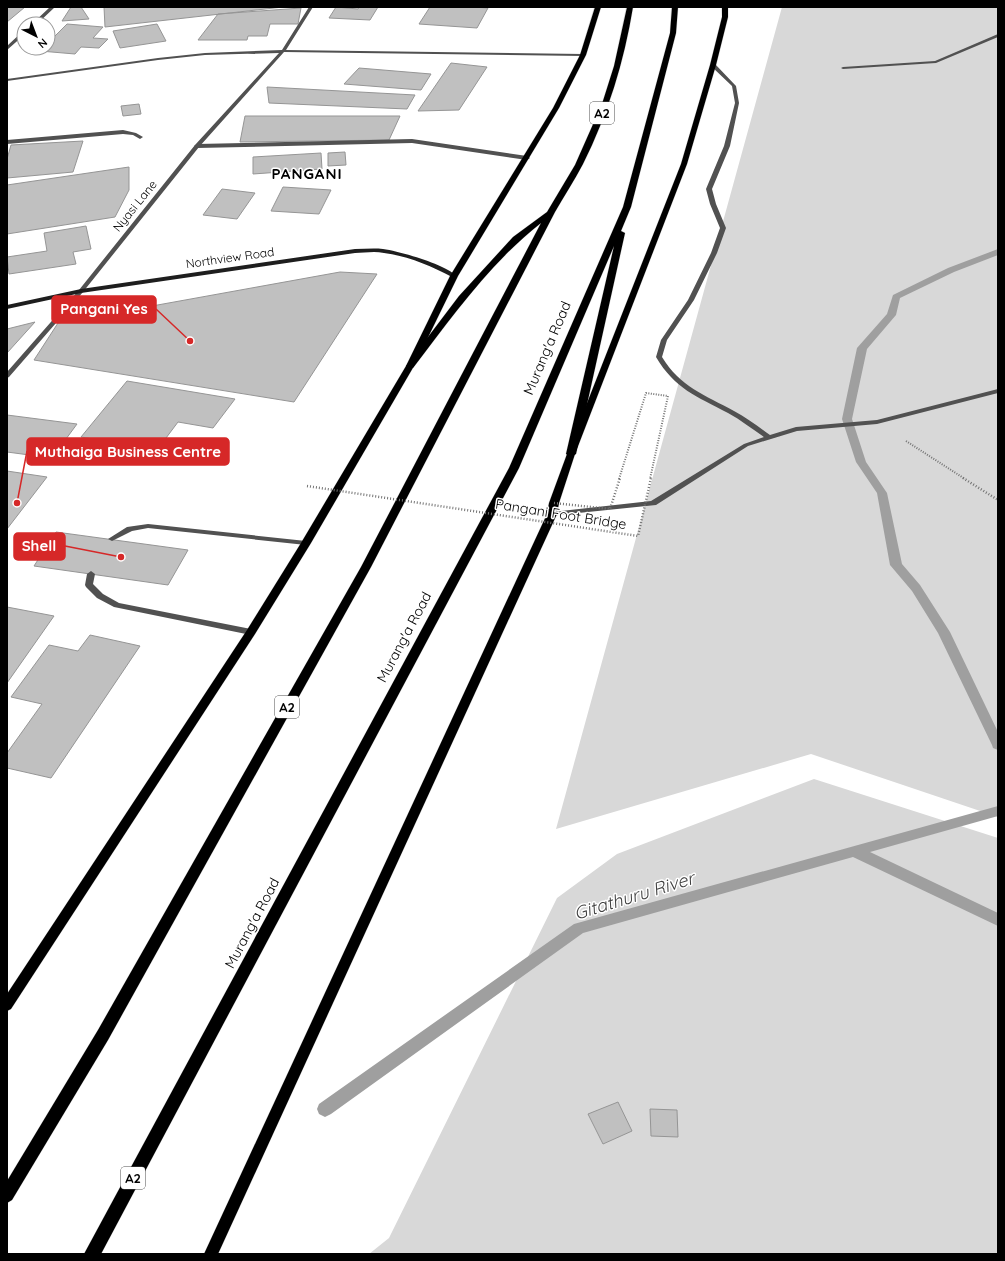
<svg xmlns="http://www.w3.org/2000/svg" width="1005" height="1261" font-family="Quicksand,sans-serif">
<style>
.green{fill:#d8d8d8}
.lines{fill:none;stroke-linecap:round;stroke-linejoin:round}
.stream{fill:#9f9f9f;fill-rule:evenodd}
.building{fill:#c0c0c0;stroke:#959595}
.primary-casing{stroke:#dbdbdb;stroke-width:1}
.trunk-casing{stroke:#dbdbdb;stroke-width:1}
.path-far1{stroke:#737373;stroke-width:2;stroke-dasharray:1 1.5;stroke-linecap:butt}
.path{stroke:#737373;stroke-width:2.5;stroke-dasharray:1 2;stroke-linecap:butt}
.service{fill:#515151;fill-rule:evenodd}
.minor{fill:#515151;fill-rule:evenodd}
.secondary{fill:#1e1e1e;fill-rule:evenodd}
.primary{fill:#000;fill-rule:evenodd}
.trunk{fill:#000;fill-rule:evenodd}
.path-bridge-far1{stroke:#737373;stroke-width:2;stroke-dasharray:1 1.5;stroke-linecap:butt}
.path-bridge{stroke:#737373;stroke-width:2.5;stroke-dasharray:1 2;stroke-linecap:butt}
.labels{text-anchor:middle;stroke-width:3;stroke-linejoin:round;paint-order:stroke}
.far-street-label{font-size:12px;fill:#000;stroke:#fff}
.shield{fill:#fff;stroke:#4c4c4c;stroke-width:1}
.shield-label{font-size:13px;font-weight:bold;fill:#000}
.street-label{font-size:14px;fill:#000;stroke:#fff}
.far-district-label{font-size:15px;font-weight:bold;letter-spacing:1px;fill:#000;stroke:#fff}
.near-water-label{font-size:18px;font-style:italic;fill:#404040;stroke:#fff}
.leader{fill:none;stroke:#d62828;stroke-width:1.5}
.callout-dot{fill:#d62828;stroke:#fff;stroke-width:1.5}
.callout{fill:#d62828;stroke:#d62828;stroke-width:1.5}
.callout-label{font-size:15px;text-anchor:middle;font-weight:bold;fill:#fff}
</style>
<rect width="100%" height="100%" fill="#fff"/>
<path class="green" d="M782,7H998V817L811,754L556,829Z
M814,779L998,838V1254H369L389,1238L557,898L617,854Z"/>
<g class="lines">
<path class="stream" d="M998,249V255L954,272L900,298L896,315L867,349L852,419L866,462L887,493L902,564L920,585L950,632L998,732V750L993,748L992,745L938,633L912,591L890,565L877,493L856,462L842,419L857,348L887,314L893,295L948,268Z
M998,806V816L870,852L998,913V926L853,857L583,933L331,1114L325,1117L319,1114L317,1109L319,1104L574,924Z"/>
</g>
<path class="building" d="M7,7H25L7,22Z
M71,7H81L89,19L62,21Z
M104,7H283L105,27Z
M336,7L358,9L359,7H378L370,20L329,18Z
M430,7H474L488,8L477,28L419,24Z
M301,8L298,24H270L267,36H248L247,40H198L218,14Z
M67,24L103,27L93,38L108,39L99,48L81,47L75,54L40,51L43,48H48V43Z
M157,24L166,41L120,48L113,31Z
M451,63L487,67L459,110L418,111Z
M359,68L431,74L421,90L344,84Z
M267,87L415,95L407,109L269,103Z
M139,104L141,114L123,116L121,106Z
M245,116H400L389,140L240,142Z
M83,141L73,172L7,178V159L11,145Z
M345,152L346,165L328,166V153Z
M321,153L322,169L253,174V157Z
M129,167V190L115,217L7,234V185Z
M283,187L331,190L319,214L271,211Z
M222,189L255,193L237,219L203,215Z
M86,226L91,249L73,252L76,264L9,274L7,257L47,251L44,233Z
M340,272L377,274L294,402L34,360L58,323Z
M35,322L7,353V329Z
M127,381L235,399L213,428L178,422L157,450L81,437Z
M7,415L77,424L52,458L7,452Z
M7,471L47,477L7,529Z
M56,532L188,550L168,585L34,566Z
M7,607L54,616L7,683Z
M90,635L140,646L51,778L7,768V753L42,704L11,697L49,645L78,651Z
M618,1102L632,1131L603,1144L588,1114Z
M650,1109L677,1110L678,1137L651,1136Z"/>
<g class="lines">
<defs>
<path id="primary" d="M595,7H601L586,55L559,108L458,276L414,366L311,543L255,634L11,1009L7,1011V994L247,630L301,543L406,366L450,276L553,108L580,55Z
M722,7H728V17L716,65L687,164L575,454L559,503L557,514L218,1254H204L547,514L549,503L567,454L681,164L710,65L722,17Z"/>
<path id="trunk" d="M627,7H633C624,62 608,114 583,164C574,181 564,196 555,212L371,567L108,1040L12,1200L7,1203V1181L98,1030L361,567L541,223C490,263 452,317 413,368H407L406,366L459,296L513,237L547,212L575,165L602,104L614,66Z
M672,7H678L676,33L631,207L621,231L625,233L576,454L571,457L566,454L614,246L519,468L101,1254H84L509,468L623,207L670,33Z"/>
</defs>
<use href="#primary" class="primary-casing"/>
<use href="#trunk" class="trunk-casing"/>
<path class="path-far1" d="M906,441L965,479"/>
<path class="path" d="M963,478L998,500"/>
<path class="service" d="M998,34V37L936,63L843,69L841,68L843,67L935,61Z
M711,64H715L736,86L739,103L730,146L712,189L716,204L726,228L717,253L694,300L667,340L662,357C680,387 705,395 734,411C747,418 759,427 770,435L796,427L877,420L998,389V393L877,424L797,431L748,446L656,505L549,516L548,514L552,512L651,501L744,444L764,437C752,429 741,420 728,413C696,396 675,389 656,357L661,340L688,300L711,253L720,228L710,204L706,189L724,146L735,103L732,86L711,66Z
M123,130L136,133L143,137L140,139L133,135L123,134L7,144V140Z
M412,139L527,156L530,158L527,160L412,143L197,148L194,146L197,144Z
M148,524L306,541L310,543L306,545L148,528L132,531L112,541L108,539L127,527Z
M91,571L95,574L93,584L103,594L119,603L251,629L255,632L251,635L114,607L97,598L86,587L85,585L87,574Z"/>
<path class="minor" d="M50,7H55L37,24H32Z
M309,7H313L286,50L583,54L585,55L583,56L284,52L199,147L83,292L9,377L7,378V372L79,290L195,145L279,53L205,55L158,60L7,81V79L158,58L205,53L282,50Z
M22,32H24V35L7,50V46Z"/>
<path class="secondary" d="M355,249C364,249 374,248 383,249C403,252 443,264 457,276L456,277H452C431,266 408,256 384,253C374,251 364,253 355,253L81,293L7,309V305L81,289Z"/>
<use href="#primary" class="primary"/>
<use href="#trunk" class="trunk"/>
<path class="path-bridge-far1" d="M619,479L646,393L668,396L650,479"/>
<path class="path-bridge" d="M307,486L638,536L651,478
M554,503L610,509L620,478"/>
</g>
<g class="labels">
<g class="far-street-label">
<text transform="translate(135 206) rotate(-51)" y="4">Nyasi Lane</text>
<text transform="translate(230 258) rotate(-8)" y="4">Northview Road</text>
</g>
<g class="shield">
<rect x="590" y="102" width="24" height="22" rx="3"/>
<rect x="275" y="696" width="24" height="22" rx="3"/>
<rect x="121" y="1167" width="24" height="22" rx="3"/>
</g>
<g class="shield-label">
<text x="602" y="118">A2</text>
<text x="287" y="712">A2</text>
<text x="133" y="1183">A2</text>
</g>
<g class="street-label">
<text transform="translate(547 348) rotate(-67)" y="5">Murang'a Road</text>
<text transform="translate(561 514) rotate(9)" y="5">Pangani Foot Bridge</text>
<text transform="translate(404 637) rotate(-62)" y="5">Murang'a Road</text>
<text transform="translate(252 923) rotate(-62)" y="5">Murang'a Road</text>
</g>
<g class="far-district-label">
<text x="307" y="179">PANGANI</text>
</g>
<g class="near-water-label">
<text transform="translate(634 896) rotate(-17)" y="6">Gitathuru River</text>
</g>
</g>
<path class="leader" d="M190 341L156 309M17 503L27 451M121 557L65 546"/>
<g class="callout-dot">
<circle cx="190" cy="341" r="4"/>
<circle cx="17" cy="503" r="4"/>
<circle cx="121" cy="557" r="4"/>
</g>
<g class="callout">
<rect x="52" y="296" width="104" height="27" rx="4"/>
<rect x="27" y="438" width="202" height="27" rx="4"/>
<rect x="14" y="533" width="51" height="27" rx="4"/>
</g>
<g class="callout-label">
<text x="104" y="314">Pangani Yes</text>
<text x="128" y="457">Muthaiga Business Centre</text>
<text x="39" y="551">Shell</text>
</g>
<rect width="1005" height="1261" fill="none" stroke="#000000" stroke-width="16"/>
<g transform="translate(36 36) rotate(138)"><circle r="19" fill="#ffffff" stroke="#999999"/>
<path d="M0-3L7 15L0 10L-7 15Z" fill="#000000"/>
<text y="-6" font-size="11" font-weight="bold" text-anchor="middle" fill="#000000">N</text>
</g>
</svg>
